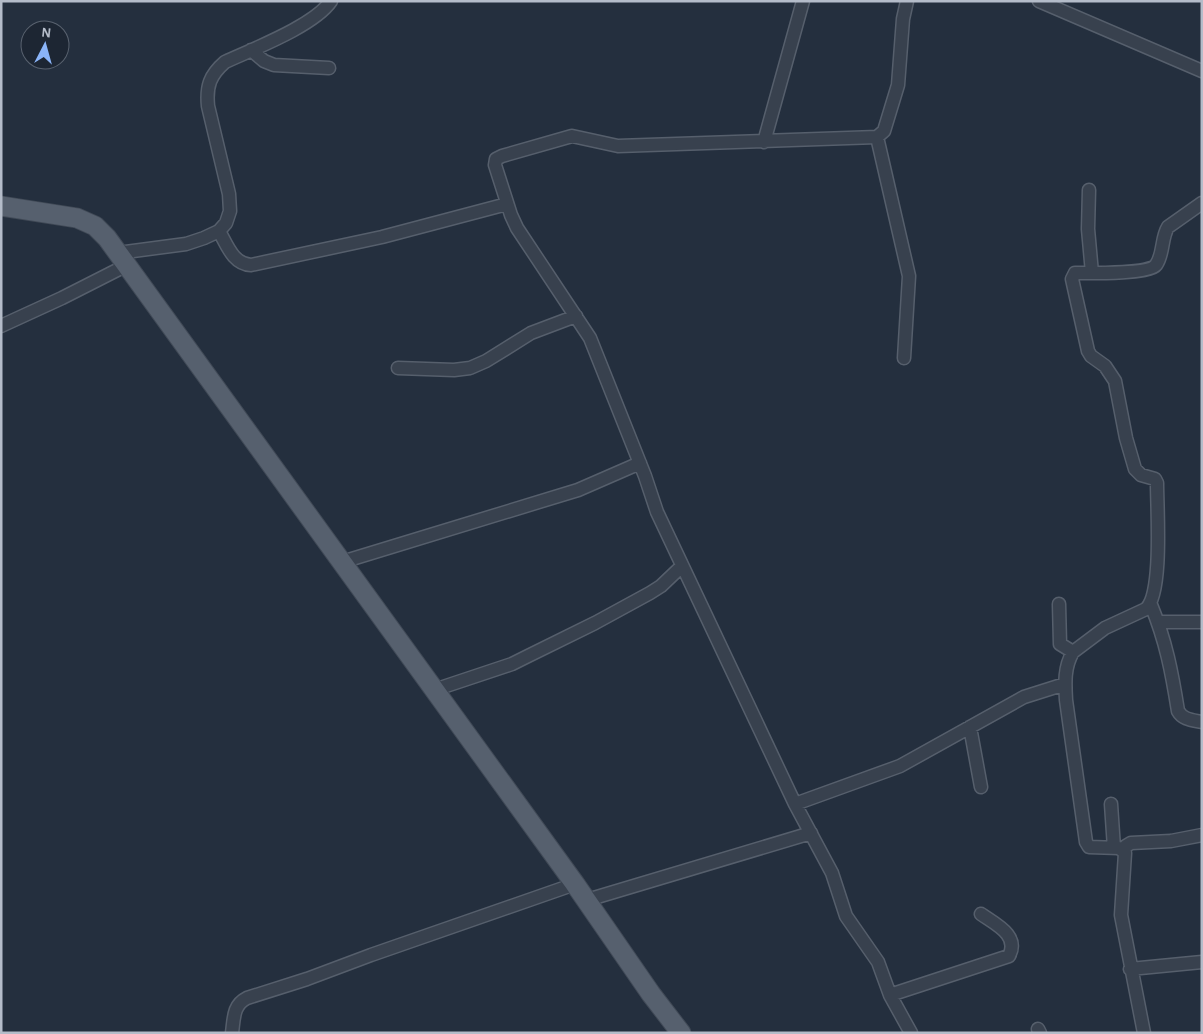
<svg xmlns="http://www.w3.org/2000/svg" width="1203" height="1034" font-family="'Alegreya Sans',sans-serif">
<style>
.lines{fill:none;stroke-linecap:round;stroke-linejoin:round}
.street-casing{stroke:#565f6c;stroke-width:15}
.primary-casing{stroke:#414a57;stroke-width:21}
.street{stroke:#38414e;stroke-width:12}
.primary{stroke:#56606e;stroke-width:19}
</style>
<rect width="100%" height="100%" fill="#242f3e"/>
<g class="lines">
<defs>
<path id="street" d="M907,1L903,19L898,85L884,131L877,137L618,146L572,136L502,156L496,159L495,165L511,215L517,228L590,338L645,476L657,512L795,804L832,873L846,916L878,962L890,995L911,1033
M1039,1L1202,71
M251,50L264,61L274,65L329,68
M877,137L909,276L904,358
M764,142L803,1
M1089,190L1088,229L1092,273
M219,231C227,245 233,264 251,265L382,237L507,204
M118,253L186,244L204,238L219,231L226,223L230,211L229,194L208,106C206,86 210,75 225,62C253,49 314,26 331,1
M1,326L62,298L127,265
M398,368L454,370L470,368L486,361L531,333L576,316
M342,562L578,490L640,463
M1059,604L1060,644L1073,652
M1151,605C1166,641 1172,673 1178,711C1183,720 1193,720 1202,722
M1158,622H1202
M434,690L512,664L528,656L595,623L650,593L661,586L682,566
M970,727L981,787
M795,804L900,766L1024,697L1065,684
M1111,804L1114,848
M1123,850L1126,846L1131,843L1171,841L1202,835
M587,900L811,833
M1130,969L1202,962
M890,995L1009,956C1020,935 995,924 981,914
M1038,1029L1040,1033
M232,1033C234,1018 233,1005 247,998L307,979L371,955L575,884
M1144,1033L1121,915L1125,853L1119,848L1089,847L1086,842L1066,700C1065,683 1064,667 1073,652L1105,628L1146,609C1163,593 1157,509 1157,483L1155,479L1141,475L1135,469L1126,438L1115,381L1105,366L1091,356L1088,351L1072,279L1075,273C1089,273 1150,274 1156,265C1164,254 1161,238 1168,227L1202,203"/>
<path id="primary" d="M1,206L77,218L95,226L107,238L575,884L651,994L681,1033"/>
</defs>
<use href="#street" class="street-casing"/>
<use href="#primary" class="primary-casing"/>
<use href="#street" class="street"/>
<use href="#primary" class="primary"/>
</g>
<rect width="1203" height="1034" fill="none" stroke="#b4bcc9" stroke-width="5"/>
<g transform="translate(45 45) rotate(6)"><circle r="24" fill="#1d2633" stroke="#59626f"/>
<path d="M0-4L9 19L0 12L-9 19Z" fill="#8ab4f8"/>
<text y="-8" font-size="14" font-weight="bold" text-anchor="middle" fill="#b4bcc9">N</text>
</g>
</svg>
